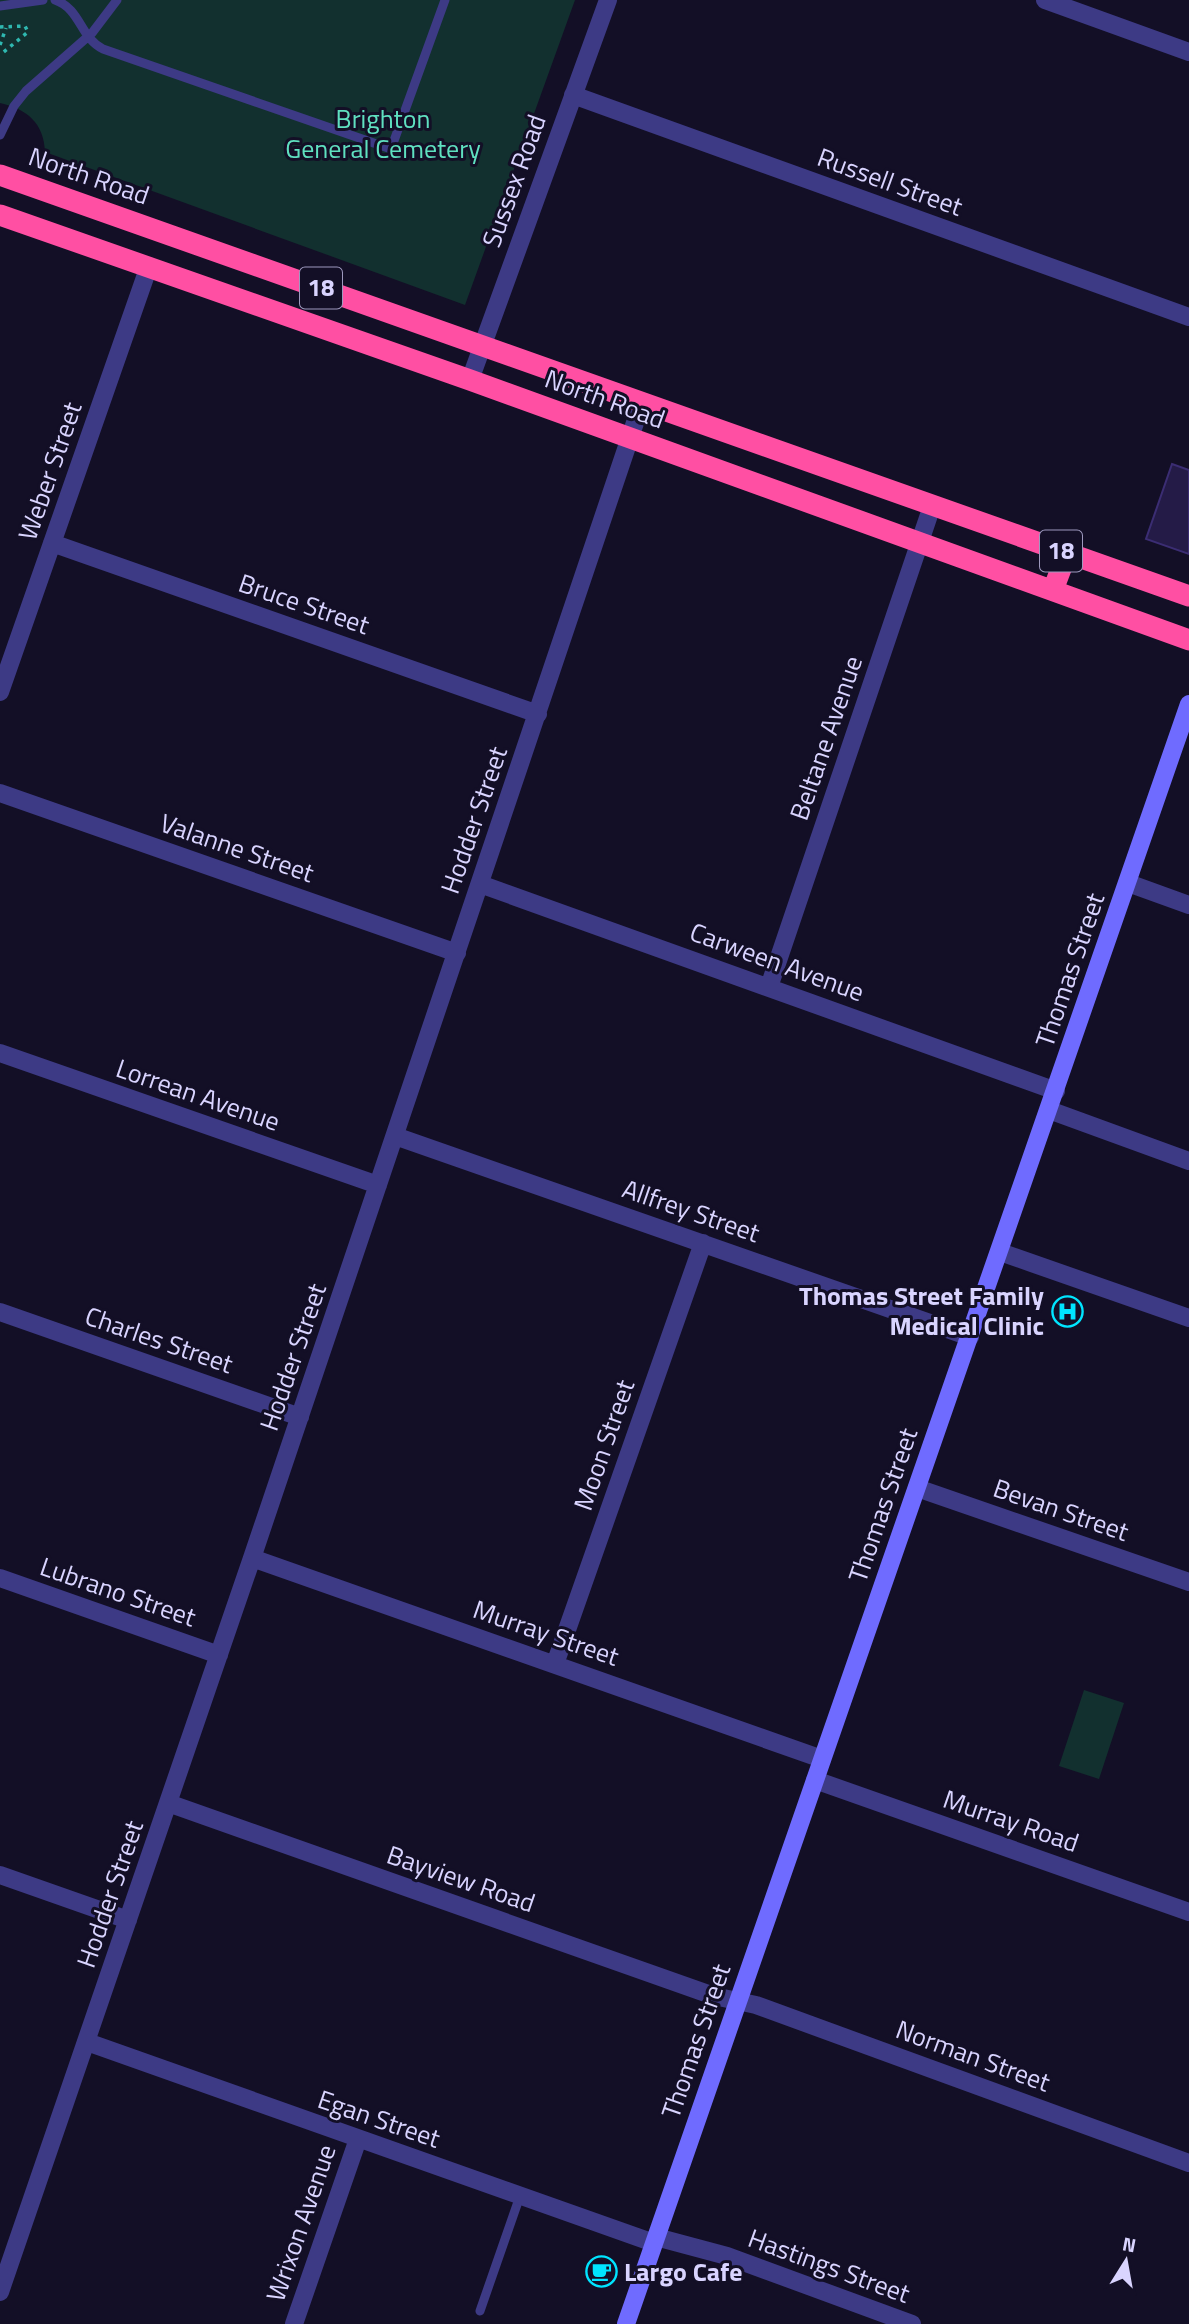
<svg xmlns="http://www.w3.org/2000/svg" width="1189" height="2324" font-family="'Titillium Web',sans-serif">
<style>
.green{fill:#12302f}
.building{fill:#241b47;stroke:#3b2d73;stroke-width:2}
.lines{fill:none;stroke-linecap:round;stroke-linejoin:round}
.path{stroke:#2fb8b0;stroke-width:3.5;stroke-dasharray:3.5 5;stroke-linecap:butt}
.lane{stroke:#3d3a85;stroke-width:9}
.street{stroke:#3d3a85;stroke-width:18}
.secondary{stroke:#6f6bff;stroke-width:18}
.highway{stroke:#ff4fa3;stroke-width:21}
.labels{text-anchor:middle;stroke-width:6;stroke-linejoin:round;paint-order:stroke}
.shield{fill:#130f26;stroke:#9e99be;stroke-width:2}
.shield-label{font-size:24px;font-weight:bold;fill:#d9d4ff}
.park-label{font-size:26px;fill:#5fe0c0;stroke:#130f26}
.street-label{font-size:26px;fill:#d9d4ff;stroke:#130f26}
.poi-label{font-size:26px;font-weight:bold;fill:#d9d4ff;stroke:#130f26;text-anchor:end}
</style>
<rect width="100%" height="100%" fill="#130f26"/>
<path class="green" d="M0,0H575L465,305L45,152C44,123 27,109 0,103Z
M1084,1690L1124,1703L1099,1779L1059,1766Z"/>
<path class="building" d="M1172,464L1189,470V554L1146,539Z"/>
<g class="lines">
<path class="path" d="M0,27L25,26L28,32L0,55
M0,45L6,28"/>
<path class="lane" d="M55,0C81,9 80,38 103,49L391,149L445,0
M0,6L43,0
M0,135L14,106L26,91L92,33L117,0
M480,2311L520,2196"/>
<path class="street" d="M1045,0L1189,52
M573,95L1189,317
M470,380L608,0
M52,543L538,714
M0,692L149,266
M0,793L457,953
M1128,883L1189,905
M480,884L1056,1091
M769,987L932,506
M0,1053L378,1185
M1049,1110L1189,1161
M395,1136L970,1337
M1000,1252L1189,1318
M0,1312L300,1417
M917,1488L1189,1582
M252,1558L822,1759
M0,1578L219,1655
M555,1664L703,1243
M815,1780L1189,1912
M168,1803L714,1996L756,2005L1189,2163
M0,1875L128,1920
M87,2042L654,2243
M656,2237L727,2256L912,2324
M0,2292L252,1558L642,402
M294,2324L358,2139"/>
<path class="secondary" d="M626,2324L1189,704"/>
<path class="highway" d="M0,175L1189,596
M0,215L470,380L1189,640
M1053,590L1067,553"/>
</g>
<defs>
<symbol id="hospital-ring" viewBox="-11 -11 22 22"><circle r="9.5" fill="#130f26" stroke="#00e5ff" stroke-width="1.5"/><path d="M-5-5h3v3.5h4V-5h3V5h-3V1.5h-4V5h-3Z" fill="#00e5ff"/></symbol>
<symbol id="cafe-ring" viewBox="-11 -11 22 22"><circle r="9.5" fill="#130f26" stroke="#00e5ff" stroke-width="1.5"/><path d="M-5.5-4.5H6V0H3Q3 3.5 0 3.5H-2.5Q-5.5 3.5-5.5 0ZM3-3.2v2h1.7v-2ZM-6 4.5H4V6H-6Z" fill="#00e5ff"/></symbol>
</defs>
<g fill-rule="evenodd">
<use href="#hospital-ring" x="1050" y="1294" width="35" height="35"/>
<use href="#cafe-ring" x="584" y="2254" width="35" height="35"/>
</g>
<g class="labels">
<g class="shield">
<rect x="300" y="267.5" width="42" height="41" rx="5"/>
<rect x="1040" y="530.5" width="42" height="41" rx="5"/>
</g>
<g class="shield-label">
<text x="321" y="296">18</text>
<text x="1061" y="559">18</text>
</g>
<g class="park-label">
<text x="383" y="128">Brighton<tspan x="383" dy="30">General Cemetery</tspan></text>
</g>
<g class="street-label">
<text transform="translate(89 176) rotate(19)" y="9">North Road</text>
<text transform="translate(514 181) rotate(-70)" y="9">Sussex Road</text>
<text transform="translate(890 182) rotate(20)" y="9">Russell Street</text>
<text transform="translate(605 399) rotate(20)" y="9">North Road</text>
<text transform="translate(50 471) rotate(-71)" y="9">Weber Street</text>
<text transform="translate(304 604) rotate(19)" y="9">Bruce Street</text>
<text transform="translate(826 738) rotate(-71)" y="9">Beltane Avenue</text>
<text transform="translate(474 820) rotate(-71)" y="9">Hodder Street</text>
<text transform="translate(237 848) rotate(19)" y="9">Valanne Street</text>
<text transform="translate(777 962) rotate(20)" y="9">Carween Avenue</text>
<text transform="translate(1070 970) rotate(-71)" y="9">Thomas Street</text>
<text transform="translate(198 1095) rotate(19)" y="9">Lorrean Avenue</text>
<text transform="translate(691 1211) rotate(19)" y="9">Allfrey Street</text>
<text transform="translate(159 1340) rotate(19)" y="9">Charles Street</text>
<text transform="translate(293 1357) rotate(-71)" y="9">Hodder Street</text>
<text transform="translate(604 1445) rotate(-71)" y="9">Moon Street</text>
<text transform="translate(883 1505) rotate(-71)" y="9">Thomas Street</text>
<text transform="translate(1061 1510) rotate(19)" y="9">Bevan Street</text>
<text transform="translate(118 1592) rotate(19)" y="9">Lubrano Street</text>
<text transform="translate(546 1633) rotate(19)" y="9">Murray Street</text>
<text transform="translate(1011 1821) rotate(19)" y="9">Murray Road</text>
<text transform="translate(461 1879) rotate(19)" y="9">Bayview Road</text>
<text transform="translate(110 1894) rotate(-71)" y="9">Hodder Street</text>
<text transform="translate(696 2041) rotate(-71)" y="9">Thomas Street</text>
<text transform="translate(973 2056) rotate(20)" y="9">Norman Street</text>
<text transform="translate(379 2119) rotate(19)" y="9">Egan Street</text>
<text transform="translate(301 2223) rotate(-71)" y="9">Wrixon Avenue</text>
<text transform="translate(829 2266) rotate(20)" y="9">Hastings Street</text>
</g>
<g class="poi-label">
<text x="1044" y="1305">Thomas Street Family<tspan x="1044" dy="30">Medical Clinic</tspan></text>
<text x="624" y="2281" text-anchor="start">Largo Cafe</text>
</g>
</g>
<g transform="translate(1126 2261) rotate(11)" stroke="#130f26" stroke-width="5" paint-order="stroke">
<path d="M0-5L12 26L0 18L-12 26Z" fill="#d9d4ff"/>
<text y="-10" font-size="19" font-weight="bold" text-anchor="middle" fill="#d9d4ff">N</text>
</g>
</svg>
